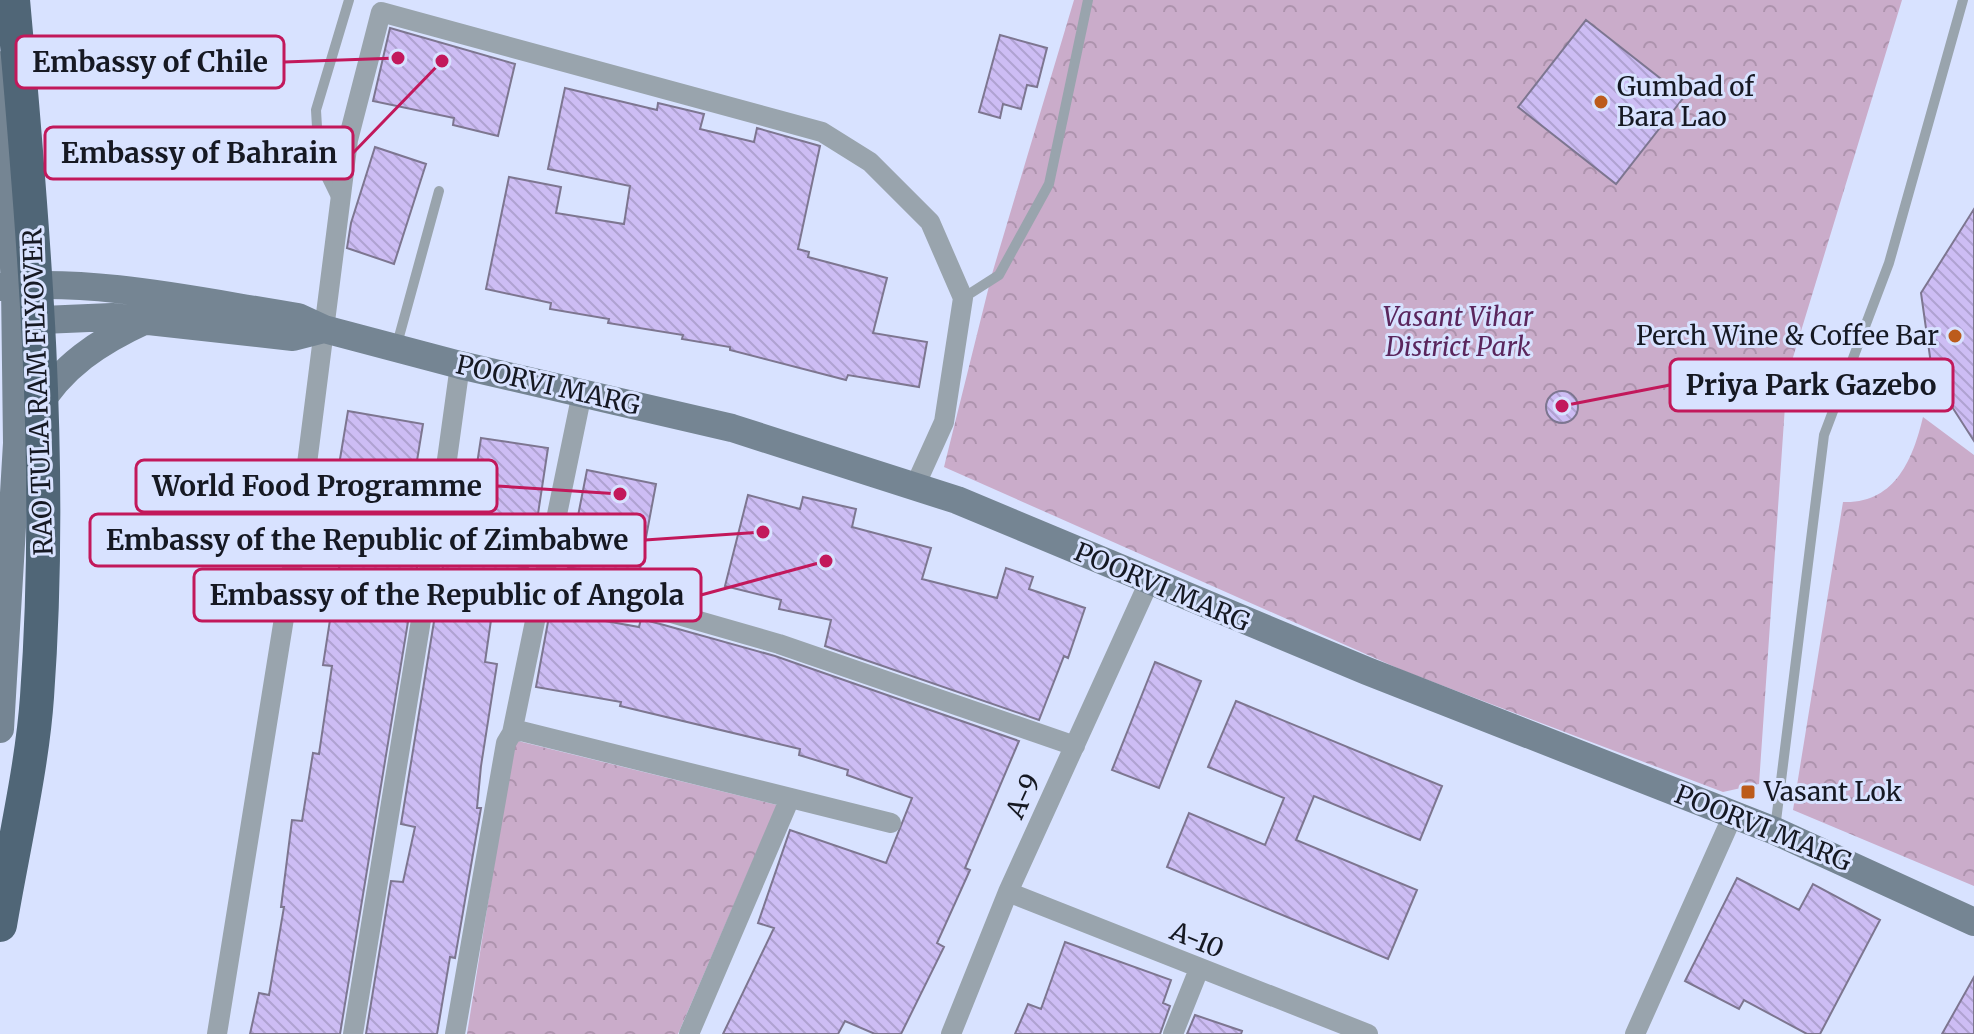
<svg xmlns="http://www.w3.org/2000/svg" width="1974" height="1034" font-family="Merriweather,serif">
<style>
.forest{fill:url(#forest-crowns)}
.building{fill:url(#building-back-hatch);stroke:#7d7690;stroke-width:2}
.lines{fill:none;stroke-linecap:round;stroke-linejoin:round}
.service{stroke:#99a4ad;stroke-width:10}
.minor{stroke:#99a4ad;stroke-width:20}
.secondary{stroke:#758593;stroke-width:28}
.trunk-bridge{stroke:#506677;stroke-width:34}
.poi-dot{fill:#bc5b1b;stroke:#d8e2ff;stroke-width:3}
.labels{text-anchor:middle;stroke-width:6;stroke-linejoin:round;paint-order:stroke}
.poi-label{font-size:26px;fill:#161923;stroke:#d8e2ff;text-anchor:start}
.park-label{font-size:26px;font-style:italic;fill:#5a265d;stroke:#d8e2ff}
.street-label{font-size:26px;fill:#161923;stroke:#d8e2ff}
.leader{fill:none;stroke:#c2185b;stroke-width:3}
.callout-dot{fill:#c2185b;stroke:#d8e2ff;stroke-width:3}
.callout{fill:#d8e2ff;stroke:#c2185b;stroke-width:3}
.callout-label{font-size:28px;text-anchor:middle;font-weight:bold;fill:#161923}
</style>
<defs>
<pattern id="forest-crowns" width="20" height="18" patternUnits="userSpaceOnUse" patternTransform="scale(2)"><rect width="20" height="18" fill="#caacca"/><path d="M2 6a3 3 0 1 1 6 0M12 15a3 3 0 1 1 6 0" fill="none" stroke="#ad93ad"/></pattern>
<pattern id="building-back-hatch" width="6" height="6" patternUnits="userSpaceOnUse" patternTransform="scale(2)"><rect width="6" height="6" fill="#cdbdf4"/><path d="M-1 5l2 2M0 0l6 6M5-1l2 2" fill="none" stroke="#afa2d1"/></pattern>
</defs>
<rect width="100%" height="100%" fill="#d8e2ff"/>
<path class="forest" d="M1074,0H1902L1787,377L1759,784L1723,792L1404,671L944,467L992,274Z
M1923,417L1974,455V886L1793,810L1843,502C1895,504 1913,459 1923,417Z
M514,740L777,805L678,1034H467Z"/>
<path class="building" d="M1586,20L1684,97L1616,184L1518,107Z
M390,28L515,64L498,136L453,125L454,118L373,101Z
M1000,35L1047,48L1037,87L1027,85L1021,109L1003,104L1000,118L979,112Z
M565,88L657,110L658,103L704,114L700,129L754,142L757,128L820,146L798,249L809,252L808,257L887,278L873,333L927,342L919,387L848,375L846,380L730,350V347L682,339L683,335L608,323L609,319L550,309L551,303L486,289L509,177L561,187L556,213L624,224L630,186L548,169Z
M375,147L426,164L394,264L347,248L351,223Z
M1974,209V441L1940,388L1931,364L1921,293Z
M1546 407a16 16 0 1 1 32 0a16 16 0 1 1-32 0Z
M348,411L423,424L406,528L420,530V549L340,1034H250L259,993L269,995L284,907H281L292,820L302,821L313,753L319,754L332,666L323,665L332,607H335L345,510L332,507Z
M481,438L548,448L536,527L469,516Z
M587,470L656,484L638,580L568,567Z
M748,495L800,509L803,497L856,509L852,527L931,548L922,579L997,598L1006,568L1033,577L1029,589L1085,608L1068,658L1064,656L1039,720L825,646L831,620L779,609L781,600L725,586Z
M445,554L528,568L521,610L493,606L485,662L497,664L481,766L477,808H481L455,958L450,957L437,1034H366L391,881L403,882L415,827L401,824Z
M550,611L639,627L641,619L664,625L775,656L1019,741L965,868L970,870L937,943L944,947L901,1034H875L845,1021L838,1034H723L774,928L758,923L790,830L886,863L912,798L847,775L848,770L799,755L800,749L620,706L621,702L536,687Z
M1155,662L1201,681L1159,788L1112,770Z
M1236,701L1442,786L1420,840L1314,796L1296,840L1417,890L1388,959L1167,867L1189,813L1265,845L1284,798L1208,767Z
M1737,878L1799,910L1813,884L1880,920L1820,1034H1807L1744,1000L1739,1009L1685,981Z
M1065,942L1171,980L1163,1003L1170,1006L1160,1034H1015L1028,1004L1041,1009Z
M1974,977V1034H1942Z
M1195,1015L1242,1031L1241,1034H1187Z"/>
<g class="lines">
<path class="service" d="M337,199L319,162L316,110L349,0
M963,298L999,275L1049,184L1088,0
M397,344L439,191
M1775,829L1824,435L1889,263L1963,0"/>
<path class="minor" d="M542,576L779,644L1075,746
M512,733L582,393
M1008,892L1368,1034
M217,1034L300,519L348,140L381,12L822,132L870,162L930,222L963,298L944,422L915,486
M353,1034L445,474L460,365
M455,1034L506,743L512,733L521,731L891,823
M689,1034L790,798
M951,1034L1008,892L1149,582
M1173,1034L1199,969
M1635,1034L1733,815"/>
<path class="secondary" d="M0,287C99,278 200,302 298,317L324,329L460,365L732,428L957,500L1367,671L1775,831L1974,922
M19,321L112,317L293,337L324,329
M35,411C61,366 100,341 146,320
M0,729L17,443L15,286L3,65"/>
<path class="trunk-bridge" d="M0,925C12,853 32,769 37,697C54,464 34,232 13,0"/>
</g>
<g class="poi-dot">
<circle cx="1601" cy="102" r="8"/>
<circle cx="1955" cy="336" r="8"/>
<rect x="1740" y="784" width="16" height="16" rx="4"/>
</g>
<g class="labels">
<g class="poi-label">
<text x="1617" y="96">Gumbad of<tspan x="1617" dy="30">Bara Lao</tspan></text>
<text x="1939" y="345" text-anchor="end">Perch Wine &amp; Coffee Bar</text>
<text x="1764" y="801">Vasant Lok</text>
</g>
<g class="park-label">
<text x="1458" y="326">Vasant Vihar<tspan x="1458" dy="30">District Park</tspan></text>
</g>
<g class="street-label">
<text transform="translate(548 385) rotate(13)" y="9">POORVI MARG</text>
<text transform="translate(38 392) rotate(-92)" y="9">RAO TULA RAM FLYOVER</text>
<text transform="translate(1162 587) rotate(23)" y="9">POORVI MARG</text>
<text transform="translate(1023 796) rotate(-65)" y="9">A-9</text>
<text transform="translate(1763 828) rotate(22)" y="9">POORVI MARG</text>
<text transform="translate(1197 940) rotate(22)" y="9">A-10</text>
</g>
</g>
<path class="leader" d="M398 58L284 62M442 61L353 153M1562 406L1670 385M620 494L497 486M763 532L645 540M826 561L701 595"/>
<g class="callout-dot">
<circle cx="398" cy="58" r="8"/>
<circle cx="442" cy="61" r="8"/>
<circle cx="1562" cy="406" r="8"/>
<circle cx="620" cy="494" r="8"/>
<circle cx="763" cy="532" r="8"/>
<circle cx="826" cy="561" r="8"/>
</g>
<g class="callout">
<rect x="16" y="36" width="268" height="52" rx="8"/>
<rect x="45" y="127" width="308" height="52" rx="8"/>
<rect x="1670" y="359" width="283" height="52" rx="8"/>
<rect x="136" y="460" width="361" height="52" rx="8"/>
<rect x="90" y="514" width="555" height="52" rx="8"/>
<rect x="194" y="569" width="507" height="52" rx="8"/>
</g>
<g class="callout-label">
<text x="150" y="72">Embassy of Chile</text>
<text x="199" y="163">Embassy of Bahrain</text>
<text x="1811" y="395">Priya Park Gazebo</text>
<text x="317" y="496">World Food Programme</text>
<text x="367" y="550">Embassy of the Republic of Zimbabwe</text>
<text x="447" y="605">Embassy of the Republic of Angola</text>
</g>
</svg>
